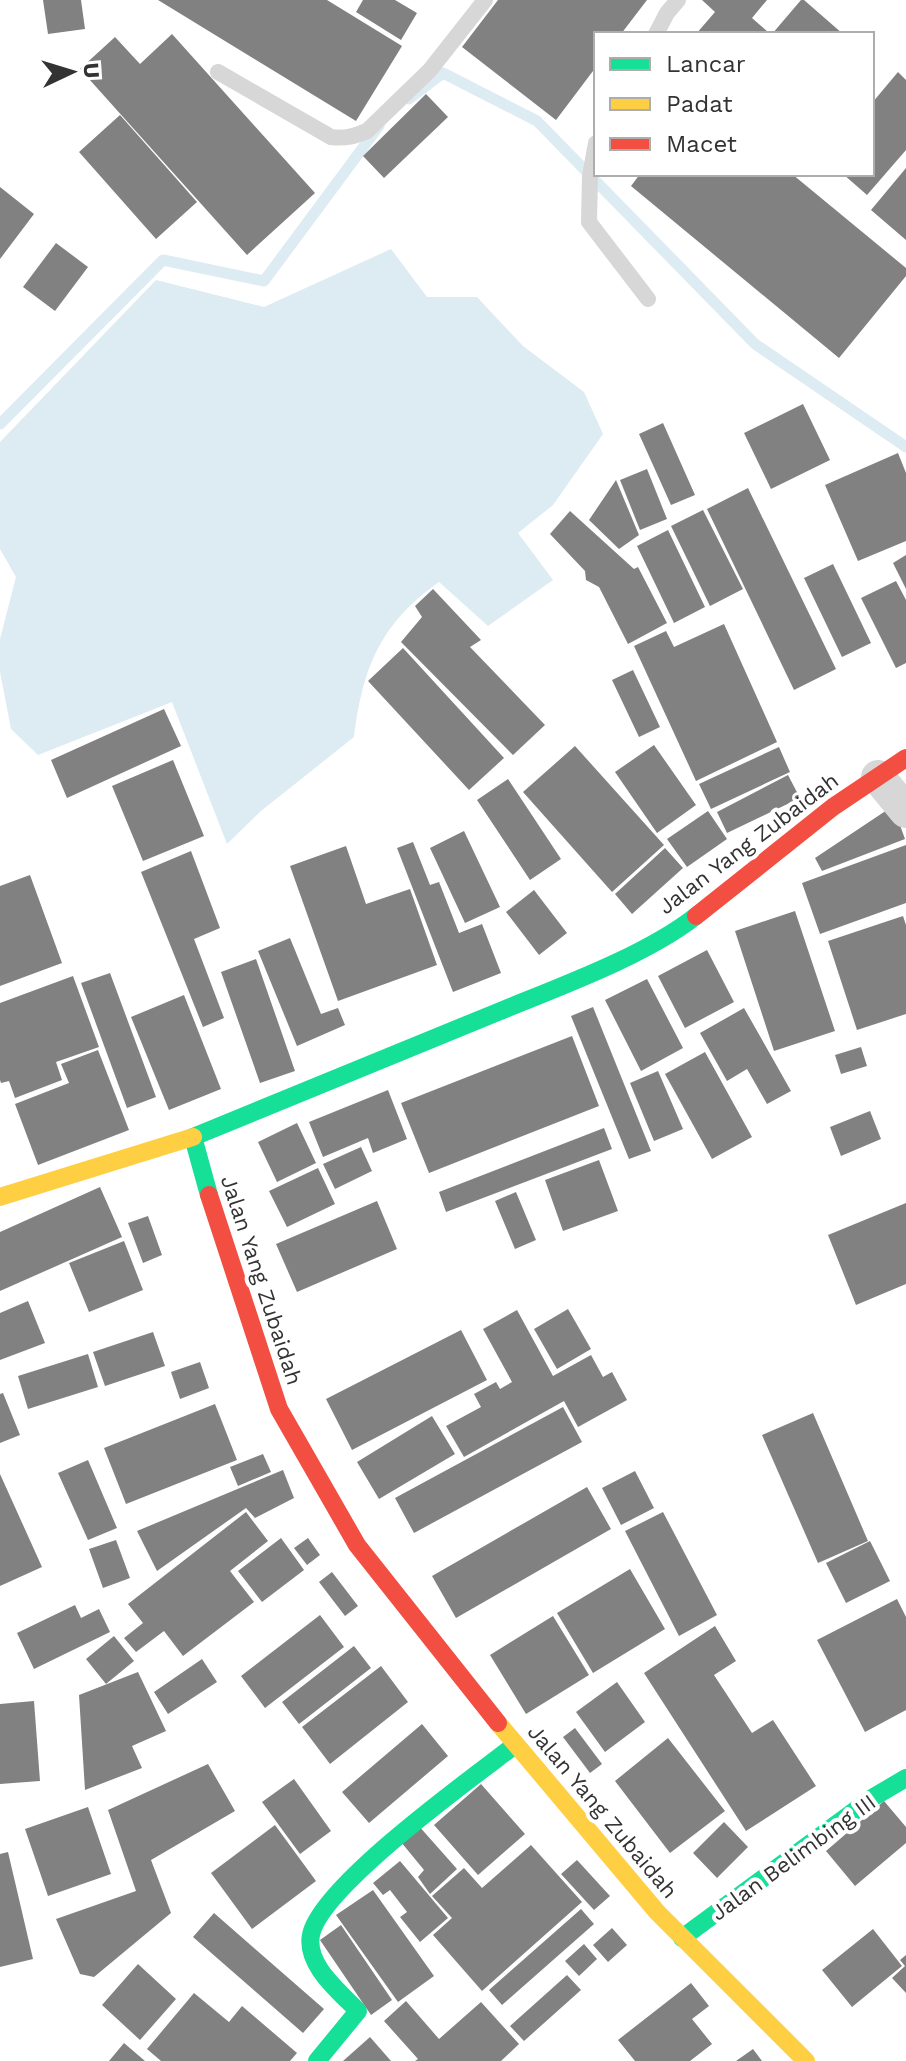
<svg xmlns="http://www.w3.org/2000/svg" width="906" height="2061" font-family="'Work Sans',sans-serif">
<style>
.water{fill:#ddebf3}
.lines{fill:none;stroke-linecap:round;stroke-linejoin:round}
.stream{stroke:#ddebf3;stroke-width:11}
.building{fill:#818181}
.lane{stroke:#d7d7d7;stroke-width:16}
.street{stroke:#d7d7d7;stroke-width:34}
.fast{stroke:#16e098;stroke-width:18}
.slow{stroke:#ffcf43;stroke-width:18}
.jam{stroke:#f24e42;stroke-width:18}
.labels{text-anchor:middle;stroke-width:8;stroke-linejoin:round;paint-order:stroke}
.street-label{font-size:22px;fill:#333;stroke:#fff}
</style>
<rect width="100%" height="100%" fill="#fff"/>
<path class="water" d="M391,249L427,297H477L523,346L584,392L603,434L553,505L518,533L553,580L488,626L439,582C380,624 363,667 354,737L261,811L227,844L172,702L38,755L11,729L0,672V639L16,577L0,549V442L156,280L264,307Z"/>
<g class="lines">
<path class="stream" d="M409,99L443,73L537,121L755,344L906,447
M0,424L163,260L264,281L379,126"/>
</g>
<path class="building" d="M43,0H81L85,29L48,34Z
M158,0H327L402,46L356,121Z
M363,0H395L417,13L401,40L356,12Z
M498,0H647L621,34H596V67L556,120L462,47Z
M702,0H767L752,18L768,32L696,34L715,12Z
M801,0H804L843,34H772Z
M172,34L315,193L247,255L80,69L115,37L140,64Z
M898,72L906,80V150L867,195L843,174H872V103Z
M426,94L448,117L384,178L363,156Z
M120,115L197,202L156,239L79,152Z
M906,168V240L871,210Z
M640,174H792L906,268V276L839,358L631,186Z
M0,187L34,214L0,259Z
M56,243L88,267L55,311L23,287Z
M803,404L830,460L771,489L744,433Z
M663,423L695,495L671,505L639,434Z
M898,453L906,473V541L858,561L825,485Z
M647,469L667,519L640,530L620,480Z
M616,480L639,535L619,549L589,520Z
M748,488L836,669L794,690L707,509Z
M703,510L743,589L710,606L671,526Z
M570,511L634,569L638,567L667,623L628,644L599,587L586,580L585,571L550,534Z
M668,530L705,607L674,623L637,546Z
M906,555V589L893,563Z
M833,564L871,643L842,657L804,578Z
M896,581L906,600V663L896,668L861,598Z
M433,589L481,640L470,647L545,725L513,755L401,642L422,617L415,606Z
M724,624L777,742L696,781L634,646L666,631L674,647Z
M403,648L504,758L469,790L368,681Z
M633,670L660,727L639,737L612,680Z
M164,709L181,746L67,798L51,760Z
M654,745L696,805L657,833L615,772Z
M575,746L664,845L612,892L523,792Z
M779,747L790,772L711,809L699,784Z
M173,760L204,836L143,861L112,786Z
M788,775L800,798L727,833L717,812Z
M508,779L561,859L530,880L477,800Z
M893,806L905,839L822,871L815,858Z
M708,811L727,839L687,867L667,839Z
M464,831L500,907L465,923L430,848Z
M413,842L430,885L439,882L459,933L482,924L501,973L453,992L397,848Z
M906,845V903L820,934L802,883Z
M346,846L366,904L410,889L437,965L338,1001L290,866Z
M665,848L683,868L632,914L615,894Z
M191,851L220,928L194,939L224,1018L203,1027L141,872Z
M30,875L62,963L0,986V886Z
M534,890L567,933L539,955L506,912Z
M795,911L835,1031L774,1051L735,931Z
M903,916L906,925V1014L857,1030L828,941Z
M290,938L321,1014L338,1008L345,1025L297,1046L258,951Z
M707,950L734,1002L685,1028L658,976Z
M256,959L295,1071L260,1083L221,972Z
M110,973L156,1097L127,1108L81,983Z
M73,976L99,1047L56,1062L62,1080L15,1098L9,1081L1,1083L0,1080V1003Z
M647,979L683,1048L641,1071L605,1000Z
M184,995L221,1089L169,1110L131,1017Z
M593,1007L651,1151L629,1159L571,1016Z
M744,1008L791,1091L767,1104L747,1069L727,1081L700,1033Z
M572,1036L599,1106L429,1173L401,1103Z
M861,1047L867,1066L841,1074L835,1055Z
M98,1050L129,1130L38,1165L15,1104L69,1083L61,1064Z
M705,1052L752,1137L712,1159L665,1074Z
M658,1071L683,1129L654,1141L630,1083Z
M388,1090L407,1139L373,1153L368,1138L323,1157L309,1122Z
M870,1111L881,1139L841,1156L830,1127Z
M297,1123L316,1163L277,1182L258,1142Z
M604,1128L612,1149L446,1212L439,1192Z
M361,1147L372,1171L335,1189L323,1164Z
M599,1160L618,1211L563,1231L545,1180Z
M318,1168L335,1204L287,1227L269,1191Z
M100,1187L122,1237L0,1291V1232Z
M516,1192L536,1240L515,1249L495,1201Z
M377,1201L397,1249L297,1292L276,1244Z
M906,1203V1284L856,1305L828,1235Z
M148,1216L162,1255L143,1263L128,1223Z
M124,1241L143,1290L89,1312L69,1263Z
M28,1301L45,1343L0,1360V1313Z
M568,1309L591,1349L557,1369L534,1329Z
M517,1310L553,1376L591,1355L603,1377L612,1372L627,1400L578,1427L564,1401L464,1457L446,1426L481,1407L474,1394L496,1382L500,1389L512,1382L483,1329Z
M461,1330L487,1380L352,1450L326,1399Z
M153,1332L165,1366L105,1386L93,1352Z
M88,1354L98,1387L28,1409L18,1376Z
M200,1362L209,1388L180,1399L171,1372Z
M3,1393L20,1435L0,1443V1394Z
M215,1404L237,1460L126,1504L104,1448Z
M563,1407L582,1442L414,1533L395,1498Z
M813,1413L868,1541L818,1563L762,1435Z
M432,1416L455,1454L379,1499L357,1462Z
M263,1454L271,1472L238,1486L230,1467Z
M88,1460L117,1528L88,1540L58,1473Z
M283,1470L294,1498L255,1518L246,1508L157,1571L137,1531Z
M635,1471L654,1508L621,1525L602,1488Z
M0,1474L42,1567L0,1586Z
M587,1487L611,1529L456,1618L432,1576Z
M246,1512L268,1541L230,1571L254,1602L183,1656L164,1631L136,1652L124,1638L143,1623L128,1604Z
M663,1512L717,1615L679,1636L625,1531Z
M281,1538L304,1570L262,1602L238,1571Z
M308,1538L320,1555L307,1565L294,1548Z
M116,1540L130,1578L103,1588L89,1549Z
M870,1541L890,1581L846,1603L826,1563Z
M630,1569L665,1629L593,1673L557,1613Z
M332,1572L358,1606L345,1616L319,1582Z
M897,1599L906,1617V1710L865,1732L817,1640Z
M75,1605L81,1618L99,1609L110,1632L34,1669L17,1633Z
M320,1615L344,1647L265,1708L241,1676Z
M553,1616L589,1675L526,1714L490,1655Z
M715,1626L736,1661L714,1675L752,1733L773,1720L816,1786L746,1831L644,1673Z
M114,1636L134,1661L106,1684L86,1659Z
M354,1646L371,1668L299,1724L282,1702Z
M202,1659L217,1682L168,1714L154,1692Z
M381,1666L408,1702L330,1764L302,1727Z
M138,1672L166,1731L132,1746L142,1768L85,1790L79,1695Z
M617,1682L645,1722L605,1752L576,1712Z
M34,1701L40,1781L0,1784V1704Z
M422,1724L448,1756L369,1823L342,1792Z
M575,1728L602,1764L590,1773L563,1737Z
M668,1738L725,1811L670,1853L615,1781Z
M208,1764L235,1811L151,1860L171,1913L94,1977L80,1974L56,1919L136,1891L108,1810Z
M294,1779L331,1831L300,1854L262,1802Z
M481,1784L525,1834L478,1875L434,1825Z
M884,1801L906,1827V1843L855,1886L826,1851Z
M88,1807L111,1874L48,1896L25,1829Z
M724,1822L748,1847L717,1878L693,1853Z
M275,1825L316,1881L252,1929L211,1873Z
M418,1825L457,1869L430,1894L418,1877L424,1870L401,1842Z
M531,1845L582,1902L482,1991L433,1935L452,1918L432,1896L464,1868L482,1888Z
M8,1852L33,1959L0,1967V1854Z
M577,1860L610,1896L594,1910L561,1874Z
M400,1861L448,1918L420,1942L400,1917L407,1912L390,1890L383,1895L373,1883Z
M373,1890L434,1976L398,2002L336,1915Z
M581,1909L594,1924L502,2005L489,1990Z
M214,1913L324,2009L303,2033L193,1937Z
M341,1925L392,2000L371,2015L320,1940Z
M612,1928L627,1945L608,1962L593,1945Z
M873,1929L902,1966L852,2007L822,1970Z
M584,1944L597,1959L579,1976L565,1961Z
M906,1955V1993L892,1978L905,1966L900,1960Z
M138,1964L176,1999L140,2040L102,2005Z
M567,1975L581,1990L524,2041L510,2026Z
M691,1983L709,2006L692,2019L712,2044L690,2061H635L618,2040Z
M194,1993L229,2022L242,2006L297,2053L290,2061H161L147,2049Z
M406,2001L439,2039L481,2002L519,2044L501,2061H415L418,2059L384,2021Z
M370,2037L391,2061H343Z
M124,2043L145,2061H109Z
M753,2049L762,2061H736Z"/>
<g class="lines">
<path class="lane" d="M656,34L667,13L678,0
M218,72L331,137C345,139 355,136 367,131L430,70L485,0
M596,143L590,176L589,222L648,299"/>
<path class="street" d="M878,777L906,811"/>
<path class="fast" d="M209,1195L193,1137C295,1095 397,1053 498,1012C559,987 645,956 696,916
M682,1938L872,1798L906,1778
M317,2061L358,2011C340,1992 305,1965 311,1935C320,1887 472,1778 515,1745"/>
<path class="slow" d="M0,1197L193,1137
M498,1723L657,1912L806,2061"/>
<path class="jam" d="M696,916L833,807L906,758
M209,1195L279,1409L357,1545L498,1723"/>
</g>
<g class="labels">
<g class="street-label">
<text transform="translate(748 843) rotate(-37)" y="8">Jalan Yang Zubaidah</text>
<text transform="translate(262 1280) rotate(72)" y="8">Jalan Yang Zubaidah</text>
<text transform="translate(603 1811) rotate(50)" y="8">Jalan Yang Zubaidah</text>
<text transform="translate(793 1857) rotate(-36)" y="8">Jalan Belimbing III</text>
</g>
</g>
<rect x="594" y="32" width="280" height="144" fill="#ffffff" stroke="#adadad" stroke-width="2"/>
<rect x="610" y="58" width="40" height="12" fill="#16e098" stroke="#adadad" stroke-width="2"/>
<text x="666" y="72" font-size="24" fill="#333333">Lancar</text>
<rect x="610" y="98" width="40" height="12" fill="#ffcf43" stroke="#adadad" stroke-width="2"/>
<text x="666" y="112" font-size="24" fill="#333333">Padat</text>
<rect x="610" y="138" width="40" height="12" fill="#f24e42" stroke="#adadad" stroke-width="2"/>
<text x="666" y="152" font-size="24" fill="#333333">Macet</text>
<g transform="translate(72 72) rotate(86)" stroke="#ffffff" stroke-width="6" paint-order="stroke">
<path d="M0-6L14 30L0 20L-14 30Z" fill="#333333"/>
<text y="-12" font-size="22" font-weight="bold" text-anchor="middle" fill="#333333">U</text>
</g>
</svg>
